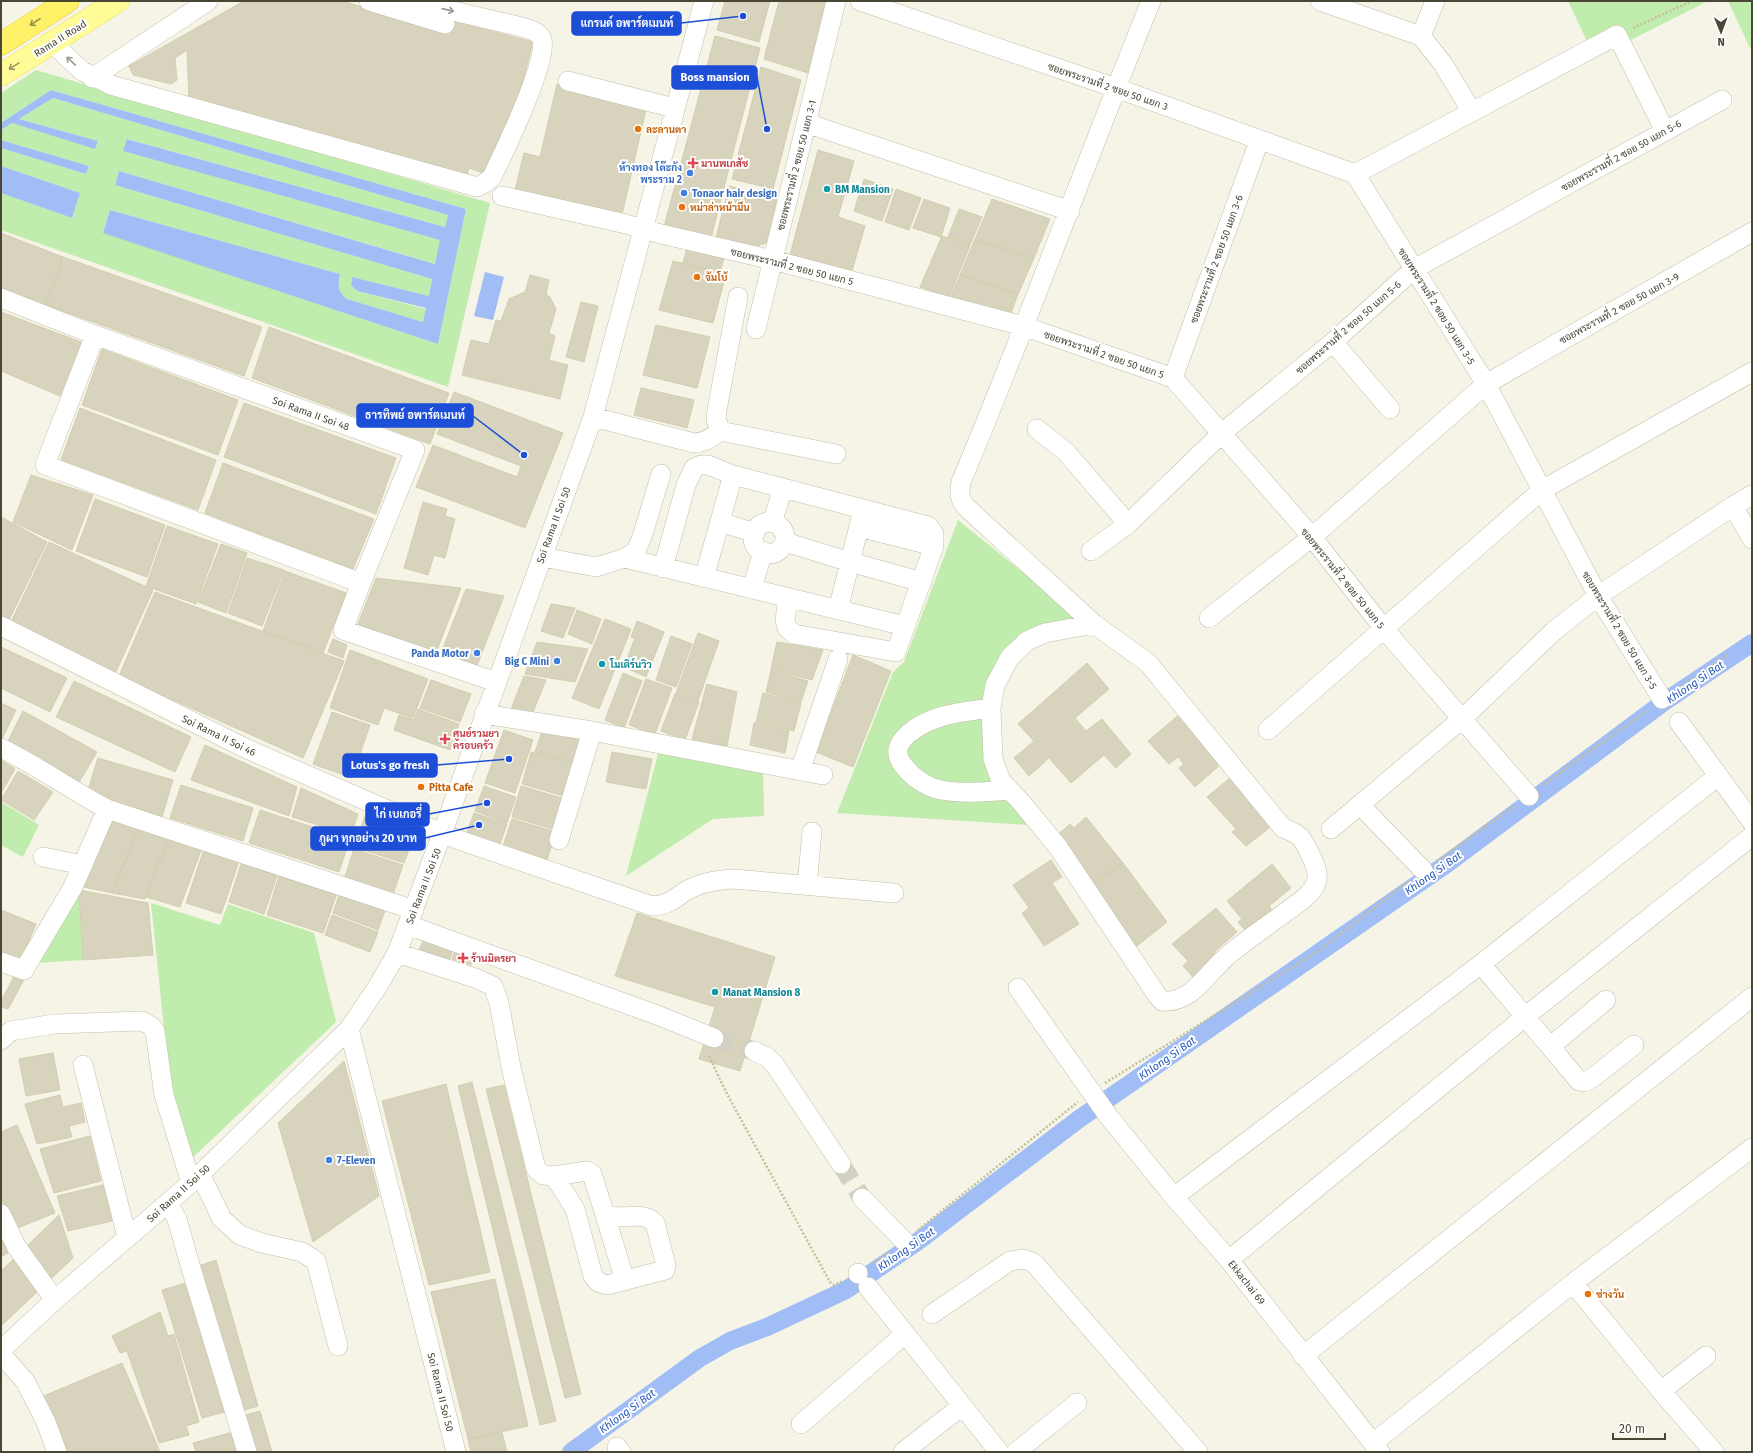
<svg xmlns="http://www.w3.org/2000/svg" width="1753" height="1453" font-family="'Fira Sans',Sarabun,sans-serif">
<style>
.green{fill:#c0ecad}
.water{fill:#a0bdf6}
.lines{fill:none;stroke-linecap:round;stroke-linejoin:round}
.canal{stroke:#a0bdf6;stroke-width:18}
.building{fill:#d7d3bc;stroke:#d3ceaf}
.minor-tunnel{stroke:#d3d1c4;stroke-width:19;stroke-dasharray:19 10;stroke-linecap:butt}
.minor-casing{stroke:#c1bfa9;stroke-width:20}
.major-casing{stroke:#ece55e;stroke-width:23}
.highway-casing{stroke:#e9d32d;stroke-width:23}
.path{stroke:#c4c099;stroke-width:2.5;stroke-dasharray:2 2;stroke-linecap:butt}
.minor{stroke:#fff;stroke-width:19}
.major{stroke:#fffb96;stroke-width:22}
.highway{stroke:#fff268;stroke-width:22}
.oneway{stroke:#9b9990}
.oneway2{stroke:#9b934c}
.oneway3{stroke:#9b9761}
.food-dot{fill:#e8710a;stroke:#fff;stroke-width:1.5}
.health-dot{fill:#e0444e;stroke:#fff;stroke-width:1.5}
.shop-dot{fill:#3f7fe0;stroke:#fff;stroke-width:1.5}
.culture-dot{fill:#0f9aa8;stroke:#fff;stroke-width:1.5}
.labels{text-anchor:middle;stroke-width:4;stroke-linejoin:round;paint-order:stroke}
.street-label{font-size:10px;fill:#494636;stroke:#fff}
.food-label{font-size:10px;font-weight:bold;fill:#c56008;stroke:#fff;text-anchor:start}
.health-label{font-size:10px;font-weight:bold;fill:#be3a42;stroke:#fff;text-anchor:start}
.shop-label{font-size:10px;font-weight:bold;fill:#366cbe;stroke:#fff;text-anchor:end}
.culture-label{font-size:10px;font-weight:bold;fill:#0d838f;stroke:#fff;text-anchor:start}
.water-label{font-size:11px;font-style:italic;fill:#2658bd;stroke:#fff}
.leader{fill:none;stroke:#1d4ed8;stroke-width:1.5}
.callout-dot{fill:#1d4ed8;stroke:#fff;stroke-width:1.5}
.callout{fill:#1d4ed8;stroke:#1d4ed8;stroke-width:1.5}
.callout-label{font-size:11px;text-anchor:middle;font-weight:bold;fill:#fff}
</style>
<rect width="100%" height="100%" fill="#f5f4e7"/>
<path class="green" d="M1568,1H1708L1595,58Z
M1728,1H1752V52Z
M36,70L490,203L448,387L1,230V193L72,218L80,193L1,166V148L86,174L89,166L1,140V130L12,123L95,148L98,141L19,119L53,98L448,215L445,227L128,139L124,151L441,240L436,264L119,171L115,185L432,279L429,296L352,277L351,285L357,291L426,309L423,322L347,299C337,291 338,285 340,274L110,210L103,232L438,344L466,209L51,90L1,123V93Z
M958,520L1078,617L1045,624L983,704L905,728L898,770L984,799L1011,802L1029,825L837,813L893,672L904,662Z
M983,717L993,779L989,784H949L927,776L908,760L906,742L921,729Z
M659,750L763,770L764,816L713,819L626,876Z
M1,802L39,825L23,857L1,845Z
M79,890L83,960L35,963Z
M151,903L220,925L228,904L314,933L336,1022L189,1161L171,1095Z"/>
<path class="water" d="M51,90L466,209L438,344L103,233L110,210L340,274C338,285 337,291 347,299L423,322L426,308L357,291L351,285L352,277L429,296L432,279L115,185L119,171L435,264L440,240L123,151L127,139L445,227L448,215L53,98L19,119L98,141L95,149L12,123L1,130V123Z
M1,140L89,166L86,174L1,148Z
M1,166L80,193L72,218L1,193Z
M485,272L504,277L493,320L474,316Z"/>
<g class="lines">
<path class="canal" d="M571,1452L700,1358L730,1341L767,1327L846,1290L917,1242L1079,1119L1448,863L1664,702L1752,643"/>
</g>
<path class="building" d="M244,1H342L442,30L446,19L533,42L520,93L483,173L469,168L465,180L189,102L187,50L175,58L177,80L171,84L133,75L129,66Z
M725,1H770L759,42L717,30Z
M779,1L826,2L808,73L764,59Z
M715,36L760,48L711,238L664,227Z
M761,67L801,80L773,189L732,179Z
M557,84L647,105L621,219L514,194L524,153L540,157Z
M818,150L854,161L838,217L865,226L852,271L790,255Z
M864,179L893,189L882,221L854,211Z
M729,186L777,198L766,243L754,247L716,238Z
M896,189L921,198L909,230L885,222Z
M924,199L950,208L941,237L913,228Z
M992,199L1050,219L1034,258L975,239Z
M959,209L982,217L970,245L948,237Z
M1,233L63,257L46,305L1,289Z
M942,236L970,246L949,297L920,287Z
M975,239L1034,258L1018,294L960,275Z
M687,248L724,258L720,273L683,263Z
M63,257L262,327L244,376L46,305Z
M673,261L726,274L713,323L659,310Z
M530,275L549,280L546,295L550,297L556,309L549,333L555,336L549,360L568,365L560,399L462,375L471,340L489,344L496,320L501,321L509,299L525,292Z
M960,275L1018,294L1010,316L951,296Z
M581,302L598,306L584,362L566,357Z
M1,312L81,342L60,396L1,371Z
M656,325L710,337L697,388L643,375Z
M269,327L449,393L430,444L252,378Z
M102,349L238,400L218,455L82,405Z
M641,388L694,400L687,428L634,415Z
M454,392L563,433L525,528L416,487L433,445L517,477L521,466L437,434Z
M244,403L396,458L376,514L224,457Z
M80,408L216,460L198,510L61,460Z
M223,463L374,519L353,569L205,513Z
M31,475L93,495L72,550L13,522Z
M95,499L165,525L147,577L76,551Z
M423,502L447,509L445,516L455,519L445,558L434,555L428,575L404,568Z
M1,517L47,542L9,620L1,616Z
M167,526L218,544L196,604L146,586Z
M49,542L153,590L115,674L11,622Z
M221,544L247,553L226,613L198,602Z
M247,558L284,570L262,626L228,613Z
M285,571L346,593L323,653L263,631Z
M376,578L461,588L436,653L358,624Z
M466,589L504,596L476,668L440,656Z
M155,592L344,661L303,758L119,676Z
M551,604L575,608L563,638L541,631Z
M577,610L601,619L592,644L568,634Z
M605,619L631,629L599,709L572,698Z
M637,621L664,632L646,677L624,667L635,638L631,637Z
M698,633L719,641L698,701L676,693Z
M671,636L692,644L676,687L656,680Z
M333,639L347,645L343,658L328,652Z
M537,642L588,649L575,682L525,674Z
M777,642L823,650L812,680L771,669Z
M1,647L67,678L50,712L1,688Z
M350,650L428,679L413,718L384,708L378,725L330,708Z
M853,655L891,671L853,767L816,752Z
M1087,663L1109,689L1075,718L1086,731L1102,719L1131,754L1116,768L1104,755L1071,783L1049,758L1029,776L1014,758L1034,741L1018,724Z
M771,670L808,681L801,702L766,692Z
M623,673L642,681L624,728L605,720Z
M524,676L546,680L533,712L511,709Z
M646,679L672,688L655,734L629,725Z
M431,680L471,694L460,722L420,708Z
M74,681L191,737L175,772L56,717Z
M707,684L737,692L727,746L692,739Z
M763,693L801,703L794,731L756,722Z
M675,694L699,702L685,740L661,731Z
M1,703L16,710L1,741Z
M418,709L459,724L450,750L394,730L399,715L414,720Z
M23,711L97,752L78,784L6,745Z
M332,712L370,725L352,778L313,764Z
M1180,714L1221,764L1195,787L1179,768L1184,764L1178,757L1169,764L1148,741Z
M754,723L789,731L785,753L750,745Z
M504,730L533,740L515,793L485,783Z
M542,732L584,738L577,763L535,752Z
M205,745L297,787L289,816L191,780Z
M531,752L577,764L567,797L522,784Z
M612,752L652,759L646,789L606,782Z
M98,758L173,780L162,817L87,793Z
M1,760L15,769L1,793Z
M18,771L53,792L34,820L1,800Z
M1231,777L1273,825L1246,846L1232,832L1236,829L1207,797Z
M181,785L253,808L243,841L170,818Z
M484,786L516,797L507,823L475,811Z
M521,786L565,799L556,830L512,817Z
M301,788L358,814L351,835L292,817Z
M260,810L350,839L339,872L249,843Z
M474,813L507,824L499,847L466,835Z
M365,816L414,835L404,863L354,847Z
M109,817L139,828L112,893L79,886Z
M1086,817L1123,863L1090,885L1055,837L1070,824L1074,828Z
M512,819L556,832L547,860L503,846Z
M139,828L169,837L145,899L112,893Z
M169,837L202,848L180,907L146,897Z
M204,849L239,861L221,914L186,903Z
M354,849L403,865L392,897L344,880Z
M1051,860L1062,877L1052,883L1079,924L1044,946L1022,913L1029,908L1013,885Z
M242,861L278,873L264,914L229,902Z
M1123,863L1167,922L1133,949L1090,885Z
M1272,864L1291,888L1269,906L1272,911L1246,931L1238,922L1242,919L1227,901Z
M280,873L337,893L323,933L267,915Z
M79,890L148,903L153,955L83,960Z
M340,892L386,908L378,930L333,913Z
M1216,908L1237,932L1214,952L1218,956L1193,977L1183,966L1188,961L1172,944Z
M1,910L36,924L19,964L1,957Z
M637,913L775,957L740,1071L699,1059L715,1007L615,976Z
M332,915L378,932L370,952L325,935Z
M424,939L453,950L450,959L419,950Z
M455,950L474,957L471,965L452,959Z
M17,971L27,974L8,1009L1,1007V1001Z
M53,1053L60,1090L26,1096L19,1059Z
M344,1061L379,1196L313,1242L278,1123Z
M472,1082L556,1421L540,1425L458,1086Z
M446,1084L490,1272L429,1285L382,1101Z
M504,1085L581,1394L565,1398L486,1089Z
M60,1095L63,1107L81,1103L85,1122L69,1126L72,1137L37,1144L25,1104Z
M17,1125L55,1213L15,1229L1,1198V1132Z
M90,1136L101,1181L54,1193L40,1149Z
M103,1185L112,1221L68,1231L57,1196Z
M59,1215L73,1258L1,1326V1271Z
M1,1237L8,1253L1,1257Z
M216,1260L258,1406L238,1412L196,1267Z
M495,1279L528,1426L468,1439L431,1292Z
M186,1283L225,1412L202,1418L162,1290Z
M160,1312L168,1336L174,1334L199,1422L186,1426L189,1435L159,1443L127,1351L120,1353L112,1336Z
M122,1363L160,1452H62L39,1398Z
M260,1411L272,1452H250L239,1417Z
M233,1432L239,1452H196L193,1443Z
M502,1432L507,1452H471L468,1439Z"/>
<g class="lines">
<path class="minor-tunnel" d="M714,1038L754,1051
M841,1164L862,1198"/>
<defs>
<path id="minor" d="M369,1L445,24
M860,1L1116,88L1355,174
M1320,1L1421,36L1443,64L1472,112
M1421,36L1435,1
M52,43L82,71L111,85L477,187L485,183L492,177C502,156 552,54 541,37C537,31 528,29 522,27L410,1
M92,78L208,1
M568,81L674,108
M806,123L1070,211
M502,196L626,224L657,233L773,260L1023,326L1173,378L1312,537L1384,629L1529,796
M1,298L95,335L415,450L361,583L343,630L496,682
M756,329L836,1
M95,335L45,465L361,583
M1333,342L1390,409
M1173,378L1259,141
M593,417L694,443C704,443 710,438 718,433
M719,426L716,420L717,410L738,297
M1037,429L1066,452L1128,524
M725,432L836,454
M1733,506L1752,539
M720,522L755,533
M753 538a16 16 0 1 1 32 0a16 16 0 1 1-32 0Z
M772,523L783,488
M859,527L934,546
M785,542L850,562L922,582
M1091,551L1128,524L1222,433L1333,342L1414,269L1722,100
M542,557L596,567L625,558L636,551L642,537L661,474
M625,558L905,626
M663,568L686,485L694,468L701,465H708L733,475
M704,578L733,475L928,526L934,534V546L896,652L794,634L787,628L785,620L788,598
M752,589L763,551
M838,610L863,510
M1209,618L1312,537L1486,384L1752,232
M1094,624L1045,633L1027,641L1010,657L995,685L991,708L993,759L1001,781L1021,802L1058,847L1157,995L1162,1001C1190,1004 1206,975 1225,958C1244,941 1266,927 1286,912C1296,904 1311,896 1316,883C1320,874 1314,862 1310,854C1302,837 1300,834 1283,828L1148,663L1094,624L966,507C959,499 959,493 961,482C1028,323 1086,161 1151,1
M1,626L247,749L427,827L456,839L652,906C676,904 676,894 694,887C707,881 720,880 734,879L894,893
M1662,699L1598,596L1486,384L1355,174L1617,35L1665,131
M991,708C961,712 932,714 908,734C897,744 894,753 903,765C912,777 926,787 941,790C962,794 986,792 1008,790
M484,714L592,731L823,775
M1679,722L1752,822
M1268,730L1542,490L1752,372
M1,748C38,766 71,790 107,809L414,910
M800,771L838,659
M1360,805L1423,870
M1331,829L1463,718L1554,631L1598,596L1733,506L1752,495
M559,840L592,731
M43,857L83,865
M807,885L812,832
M408,925L657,1015L714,1038
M397,953L475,978L493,986L499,1003L511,1067L536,1169L543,1175L554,1176L575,1209L593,1276L598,1282L607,1285L665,1270L666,1265L655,1223C642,1210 621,1221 605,1215L592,1174L587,1171L554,1176
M1,962L24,970L73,887L107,809
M1481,964L1579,1081L1585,1082L1595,1076L1634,1045
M1018,988L1109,1117L1174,1197L1229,1260L1380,1452
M349,1029L456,1452
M1,1040L11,1031L54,1024L142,1021L151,1026L155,1031L164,1095L191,1183
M1550,1047L1606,1000
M754,1051L767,1057L775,1065L841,1164
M83,1065L127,1237
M200,1174L222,1219L240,1235L262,1243L302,1252L316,1261L338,1346
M1174,1197L1481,964L1718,776
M862,1198L904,1241
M168,1204L177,1219L190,1265L247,1452
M1,1214L16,1246L49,1292L56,1299
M605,1215L625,1281
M1229,1260L1526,1016L1752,836
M858,1273V1274
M1573,1283L1661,1391L1714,1452
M868,1287L999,1452
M932,1314L1010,1261L1024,1259L1034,1263L1198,1452
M1,1350L56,1299L191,1183L349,1029L378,986L397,953L442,834L593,417L704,1
M1,1354L25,1381L46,1422L57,1452
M1303,1356L1752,997
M1661,1391L1706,1356
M801,1424L905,1334
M1373,1443L1573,1283L1752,1148
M617,1447L621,1452
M903,1452L962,1406
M1016,1452L1077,1403"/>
<path id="major" d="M1,75L118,1"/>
<path id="highway" d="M1,44L68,1"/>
</defs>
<use href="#minor" class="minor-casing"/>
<use href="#major" class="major-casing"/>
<use href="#highway" class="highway-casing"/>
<path class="path" d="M1633,28L1692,1
M1676,690L1729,654
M1543,785L1648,710
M1437,861L1515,806
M709,1056L727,1094L830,1282L834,1285L843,1281
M1105,1083L1320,950L1409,881
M918,1230L1078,1102
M873,1263L890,1251"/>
<use href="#minor" class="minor"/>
<use href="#major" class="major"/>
<use href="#highway" class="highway"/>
</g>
<defs><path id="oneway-shaft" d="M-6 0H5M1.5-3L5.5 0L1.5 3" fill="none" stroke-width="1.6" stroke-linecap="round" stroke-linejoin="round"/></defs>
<g class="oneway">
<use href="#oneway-shaft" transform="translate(448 10) rotate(13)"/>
<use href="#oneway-shaft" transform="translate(71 61) rotate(-136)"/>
</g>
<use class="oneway2" href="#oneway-shaft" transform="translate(35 22) rotate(147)"/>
<use class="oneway3" href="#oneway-shaft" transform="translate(14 66) rotate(148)"/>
<g class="food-dot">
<circle cx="638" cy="129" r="4"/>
<circle cx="682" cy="207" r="4"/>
<circle cx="697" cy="277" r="4"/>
<circle cx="421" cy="787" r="4"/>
<circle cx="1588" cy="1294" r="4"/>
</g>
<g class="health-dot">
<path d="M691 157h4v4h4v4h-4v4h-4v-4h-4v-4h4z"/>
<path d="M443 733h4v4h4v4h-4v4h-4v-4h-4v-4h4z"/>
<path d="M461 952h4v4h4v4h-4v4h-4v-4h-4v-4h4z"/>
</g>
<g class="shop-dot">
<circle cx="690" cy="173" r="4"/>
<circle cx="684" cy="193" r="4"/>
<circle cx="477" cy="653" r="4"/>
<circle cx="557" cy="661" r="4"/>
<circle cx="329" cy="1160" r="4"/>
</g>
<g class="culture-dot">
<circle cx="827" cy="189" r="4"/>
<circle cx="602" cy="664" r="4"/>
<circle cx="715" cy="992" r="4"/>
</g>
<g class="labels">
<g class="street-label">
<text transform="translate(60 38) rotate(-32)" y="4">Rama II Road</text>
<text transform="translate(1108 86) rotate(19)" y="4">ซอยพระรามที่ 2 ซอย 50 แยก 3</text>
<text transform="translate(1621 155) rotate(-29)" y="4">ซอยพระรามที่ 2 ซอย 50 แยก 5-6</text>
<text transform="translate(796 165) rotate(-76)" y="4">ซอยพระรามที่ 2 ซอย 50 แยก 3-1</text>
<text transform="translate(1216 259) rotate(-70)" y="4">ซอยพระรามที่ 2 ซอย 50 แยก 3-6</text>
<text transform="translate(792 266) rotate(14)" y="4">ซอยพระรามที่ 2 ซอย 50 แยก 5</text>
<text transform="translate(1437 306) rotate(58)" y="4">ซอยพระรามที่ 2 ซอย 50 แยก 3-5</text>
<text transform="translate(1619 308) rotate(-29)" y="4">ซอยพระรามที่ 2 ซอย 50 แยก 3-9</text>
<text transform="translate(1348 327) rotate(-41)" y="4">ซอยพระรามที่ 2 ซอย 50 แยก 5-6</text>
<text transform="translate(1104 354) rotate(19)" y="4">ซอยพระรามที่ 2 ซอย 50 แยก 5</text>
<text transform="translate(311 413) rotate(20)" y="4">Soi Rama II Soi 48</text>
<text transform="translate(553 525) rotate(-70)" y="4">Soi Rama II Soi 50</text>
<text transform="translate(1343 578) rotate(51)" y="4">ซอยพระรามที่ 2 ซอย 50 แยก 5</text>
<text transform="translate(1620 630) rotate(59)" y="4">ซอยพระรามที่ 2 ซอย 50 แยก 3-5</text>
<text transform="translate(219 735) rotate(26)" y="4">Soi Rama II Soi 46</text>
<text transform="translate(423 886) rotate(-69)" y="4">Soi Rama II Soi 50</text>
<text transform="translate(178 1193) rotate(-42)" y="4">Soi Rama II Soi 50</text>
<text transform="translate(1247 1282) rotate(52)" y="4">Ekkachai 69</text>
<text transform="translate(441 1392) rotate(76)" y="4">Soi Rama II Soi 50</text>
</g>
<g class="food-label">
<text x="646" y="133">ละลานตา</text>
<text x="690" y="211">หม่าล่าหน้ามึน</text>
<text x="705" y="281">จัมโบ้</text>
<text x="429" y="791">Pitta Cafe</text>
<text x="1596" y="1298">ช่างวัน</text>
</g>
<g class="health-label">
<text x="701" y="167">มานพเภสัช</text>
<text x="453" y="737">ศูนย์รวมยา<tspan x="453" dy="12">ครอบครัว</tspan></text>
<text x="471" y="962">ร้านมิตรยา</text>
</g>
<g class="shop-label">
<text x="682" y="171">ห้างทอง โต๊ะกัง<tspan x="682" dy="12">พระราม 2</tspan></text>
<text x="692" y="197" text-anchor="start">Tonaor hair design</text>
<text x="469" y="657">Panda Motor</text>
<text x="549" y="665">Big C Mini</text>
<text x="337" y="1164" text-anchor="start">7-Eleven</text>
</g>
<g class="culture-label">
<text x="835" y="193">BM Mansion</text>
<text x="610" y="668">โมเดิร์นวิว</text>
<text x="723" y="996">Manat Mansion 8</text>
</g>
<g class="water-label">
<text transform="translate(1695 682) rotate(-34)" y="4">Khlong Si Bat</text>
<text transform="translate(1433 873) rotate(-35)" y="4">Khlong Si Bat</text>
<text transform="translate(1167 1058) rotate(-35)" y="4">Khlong Si Bat</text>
<text transform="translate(906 1249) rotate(-35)" y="4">Khlong Si Bat</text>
<text transform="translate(627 1411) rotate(-36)" y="4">Khlong Si Bat</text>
</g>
</g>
<path class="leader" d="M743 16L681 23M767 129L757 77M524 455L473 416M509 759L437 765M487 803L429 814M479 825L425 838"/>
<g class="callout-dot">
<circle cx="743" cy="16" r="4"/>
<circle cx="767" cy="129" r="4"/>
<circle cx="524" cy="455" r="4"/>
<circle cx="509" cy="759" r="4"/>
<circle cx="487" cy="803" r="4"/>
<circle cx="479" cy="825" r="4"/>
</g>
<g class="callout">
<rect x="572" y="12" width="109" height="23" rx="4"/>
<rect x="672" y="66" width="85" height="23" rx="4"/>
<rect x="357" y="404" width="116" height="23" rx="4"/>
<rect x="343" y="754" width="94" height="23" rx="4"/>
<rect x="366" y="803" width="63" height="23" rx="4"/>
<rect x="311" y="827" width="114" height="23" rx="4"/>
</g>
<g class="callout-label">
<text x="627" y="27">แกรนด์ อพาร์ตเมนท์</text>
<text x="715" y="81">Boss mansion</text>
<text x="415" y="419">ธารทิพย์ อพาร์ตเมนท์</text>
<text x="390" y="769">Lotus's go fresh</text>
<text x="398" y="818">ไก่ เบเกอรี่</text>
<text x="368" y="842">ภูผา ทุกอย่าง 20 บาท</text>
</g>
<rect width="1753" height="1453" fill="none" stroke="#494636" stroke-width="4"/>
<g transform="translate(1721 32) rotate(179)" stroke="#ffffff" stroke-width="3" paint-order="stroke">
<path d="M0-3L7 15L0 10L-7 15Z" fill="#494636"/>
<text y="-6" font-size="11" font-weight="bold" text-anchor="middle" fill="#494636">N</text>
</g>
<path d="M1613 1433v6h52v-6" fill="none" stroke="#494636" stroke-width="2"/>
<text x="1619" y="1433" font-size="12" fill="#494636" stroke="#ffffff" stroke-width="3" paint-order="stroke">20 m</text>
</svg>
